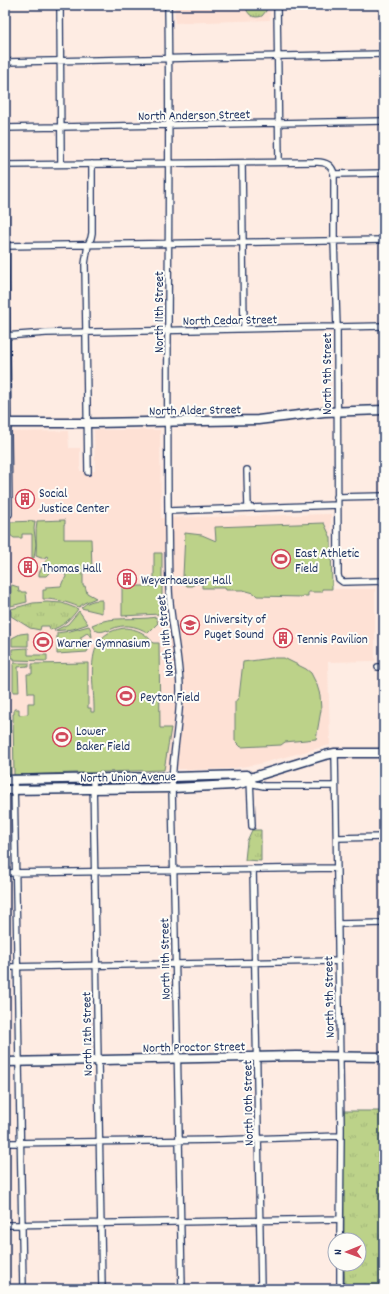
<svg xmlns="http://www.w3.org/2000/svg" width="389" height="1294" font-family="Dekko,sans-serif">
<style>
.built{fill:#fee1d5}
.grass{fill:#bcd289;stroke:#6c8074}
.park{fill:url(#park-tufts);stroke:#6c8074}
.lines{fill:none;stroke-linecap:round;stroke-linejoin:round}
.street-casing{stroke:#1b2f5e;stroke-width:8}
.secondary-casing{stroke:#1b2f5e;stroke-width:11}
.street{stroke:#fdfcf7;stroke-width:5.5}
.secondary{stroke:#fdfcf7;stroke-width:8}
.labels{text-anchor:middle;stroke-width:4;stroke-linejoin:round;paint-order:stroke}
.street-label{font-size:13px;fill:#1b2f5e;stroke:#fdfcf7}
.poi-label{font-size:13px;fill:#1b2f5e;stroke:#fdfcf7;text-anchor:start}
</style>
<defs>
<pattern id="park-tufts" width="24" height="20" patternUnits="userSpaceOnUse"><rect width="24" height="20" fill="#bcd289"/><path d="M3 7l-1-3M5 7V3M7 7l1-3M15 17l-1-3M17 17v-4M19 17l1-3" fill="none" stroke="#a1b579"/></pattern>
</defs>
<rect width="100%" height="100%" fill="#feece3"/>
<filter id="ink" filterUnits="userSpaceOnUse"><feTurbulence type="fractalNoise" baseFrequency=".025" numOctaves="2"/><feDisplacementMap in="SourceGraphic" scale="8" xChannelSelector="R" yChannelSelector="G"/><feConvolveMatrix kernelMatrix="1 2 1 2 8 2 1 2 1" color-interpolation-filters="sRGB"/></filter>
<g filter="url(#ink)">
<path class="built" d="M175,5H269L270,20L175,23Z
M94,430H160L161,518L331,514L332,589H375V661L328,662L330,745L259,764L229,769L188,770L184,769H165L160,771L5,775L6,866H5V432L68,431L69,448H80V471H95Z"/>
<path class="grass" d="M65,520V524H64V539H91L92,569L83,570V586H85L87,593L96,598L84,603L79,607C67,602 56,599 43,599V590H46V587L61,586L63,581L66,577L65,573L64,574L61,572H57V568H54L46,576H39V573L48,557L46,556L45,558H41L36,556C37,544 35,532 37,521Z
M35,521L34,529L36,544L34,558H32V534H22V538H14L10,535V522Z
M324,523L331,538L332,589H322V592H308V596H303V597L257,596L254,593L243,590H226L225,588H202V583L193,584V586H187L184,582L183,576L185,533L202,535L216,541L215,527Z
M154,553H162V611L160,614L122,616V586H154Z
M12,585L18,587L19,592H26L27,602L11,606V587Z
M102,600V613L81,608C87,602 93,600 102,600Z
M79,611L88,624L73,629L54,631L68,624Z
M156,617L158,623L148,633C136,625 121,623 108,631L107,630C99,633 96,632 92,625C112,615 135,621 156,617Z
M89,626L91,630L92,637L87,633L81,637V645L84,647L90,646L87,652L57,654V633L70,631Z
M125,628C137,629 146,633 153,643H159L160,728H171L164,770L14,775L13,714H14V709H19V715L28,714V703H34V693H28L27,674H32V664L88,663V708H91V712H94C95,681 80,633 125,628Z
M28,633V646H12V638L20,634Z
M28,648V655H47V661L14,660V658H12V649Z
M272,658H284L306,669L311,673L317,685L320,695L321,710L316,739L285,742L281,745L241,747L235,741V702L239,697L243,662Z
M14,663H29V667H27V666L18,667L19,692H13V664H14Z
M5,713H9V716H10L11,775H5Z"/>
<path class="park" d="M246,5H267L266,11L262,16C254,19 246,15 246,5Z
M47,602L62,603L78,609C71,619 62,627 50,630L49,626H41L40,630L30,628L11,616V609L33,603Z
M5,615L9,617V660L5,662Z
M252,830H261V861L245,860L247,841Z
M343,1111H384V1289H345L344,1264H359V1240H344Z"/>
<g class="lines">
<defs>
<path id="street" d="M60,5L61,164
M168,5C171,199 165,394 169,588C170,622 180,656 180,690C180,723 172,755 172,788L182,1289
M277,5L279,162
M5,62L384,54
M5,128L384,121
M242,163L244,329
M5,165L317,162C326,162 332,165 334,174V241L337,327L338,575L339,579L343,582L384,581
M334,174L384,173
M5,200L9,514
M5,246L384,240
M5,336L46,333L384,326
M247,470L248,508
M88,472L85,264L88,245L91,238L92,233V164
M337,497L384,496
M168,511L337,505
M378,667H384
M335,753L341,1129L340,1240
M93,778L102,1289
M250,778L254,784L264,786H335
M14,779L23,1289
M250,779L252,826
M337,838L384,837
M253,869L261,1289
M5,873L337,868
M338,924L384,923
M5,967L338,961
M5,1143L219,1140L340,1136
M5,1225L340,1219
M340,1264V1289"/>
<path id="secondary" d="M5,423H93L258,420L324,412L384,410
M5,780L172,777L247,775L250,778
M5,790L172,788L234,785L247,782L250,778L325,755L335,753H384
M5,1062L296,1056L384,1057"/>
</defs>
<use href="#street" class="street-casing"/>
<use href="#secondary" class="secondary-casing"/>
<use href="#street" class="street"/>
<use href="#secondary" class="secondary"/>
</g>
</g>
<defs>
<symbol id="building-ring" viewBox="-11 -11 22 22"><circle r="9.5" fill="#fdfcf7" stroke="#d1495b" stroke-width="1.5"/><path d="M-4-6H4V6H1V3H-1V6H-4ZM-2.5-4.3h1.7v1.8h-1.7ZM.8-4.3h1.7v1.8H.8ZM-2.5-1h1.7V.8h-1.7ZM.8-1h1.7V.8H.8Z" fill="#d1495b"/></symbol>
<symbol id="stadium-ring" viewBox="-11 -11 22 22"><circle r="9.5" fill="#fdfcf7" stroke="#d1495b" stroke-width="1.5"/><path d="M0-5a6.5 5 0 1 0 0 10a6.5 5 0 1 0 0-10ZM-3.5-1.8h7v3.6h-7Z" fill="#d1495b"/></symbol>
<symbol id="university-ring" viewBox="-11 -11 22 22"><circle r="9.5" fill="#fdfcf7" stroke="#d1495b" stroke-width="1.5"/><path d="M0-5L7-2L0 1L-7-2ZM-4 1L0 2.5L4 1V4Q0 6-4 4Z" fill="#d1495b"/></symbol>
</defs>
<g fill-rule="evenodd">
<use href="#building-ring" x="14" y="488" width="22" height="22"/>
<use href="#stadium-ring" x="270" y="548" width="22" height="22"/>
<use href="#building-ring" x="17" y="556" width="22" height="22"/>
<use href="#building-ring" x="116" y="568" width="22" height="22"/>
<use href="#university-ring" x="179" y="614" width="22" height="22"/>
<use href="#building-ring" x="272" y="627" width="22" height="22"/>
<use href="#stadium-ring" x="32" y="631" width="22" height="22"/>
<use href="#stadium-ring" x="115" y="685" width="22" height="22"/>
<use href="#stadium-ring" x="51" y="726" width="22" height="22"/>
</g>
<g class="labels">
<g class="street-label">
<text transform="translate(194 114) rotate(-1)" y="5">North Anderson Street</text>
<text transform="translate(158 312) rotate(-90)" y="5">North 11th Street</text>
<text transform="translate(230 319) rotate(-1)" y="5">North Cedar Street</text>
<text transform="translate(326 374) rotate(-90)" y="5">North 9th Street</text>
<text transform="translate(195 409) rotate(-1)" y="5">North Alder Street</text>
<text transform="translate(164 636) rotate(-96)" y="5">North 11th Street</text>
<text transform="translate(128 776) rotate(-1)" y="5">North Union Avenue</text>
<text transform="translate(164 959) rotate(-91)" y="5">North 11th Street</text>
<text transform="translate(328 997) rotate(-91)" y="5">North 9th Street</text>
<text transform="translate(86 1034) rotate(-91)" y="5">North 12th Street</text>
<text transform="translate(194 1046) rotate(-1)" y="5">North Proctor Street</text>
<text transform="translate(247 1103) rotate(-91)" y="5">North 10th Street</text>
</g>
<g class="poi-label">
<text x="39" y="497">Social<tspan x="39" dy="15">Justice Center</tspan></text>
<text x="295" y="557">East Athletic<tspan x="295" dy="15">Field</tspan></text>
<text x="42" y="572">Thomas Hall</text>
<text x="141" y="584">Weyerhaeuser Hall</text>
<text x="204" y="623">University of<tspan x="204" dy="15">Puget Sound</tspan></text>
<text x="297" y="643">Tennis Pavilion</text>
<text x="57" y="647">Warner Gymnasium</text>
<text x="140" y="701">Peyton Field</text>
<text x="76" y="735">Lower<tspan x="76" dy="15">Baker Field</tspan></text>
</g>
</g>
<rect width="389" height="1294" fill="none" stroke="#fdfcf7" stroke-width="20"/>
<rect x="10" y="10" width="369" height="1274" fill="none" stroke="#1b2f5e" stroke-width="1.5" filter="url(#ink)"/>
<g transform="translate(347 1252) rotate(269)"><circle r="19" fill="#fdfcf7" stroke="#a3aaba"/>
<path d="M0-3L7 15L0 10L-7 15Z" fill="#d1495b"/>
<text y="-6" font-size="11" font-weight="bold" text-anchor="middle" fill="#1b2f5e">N</text>
</g>
</svg>
